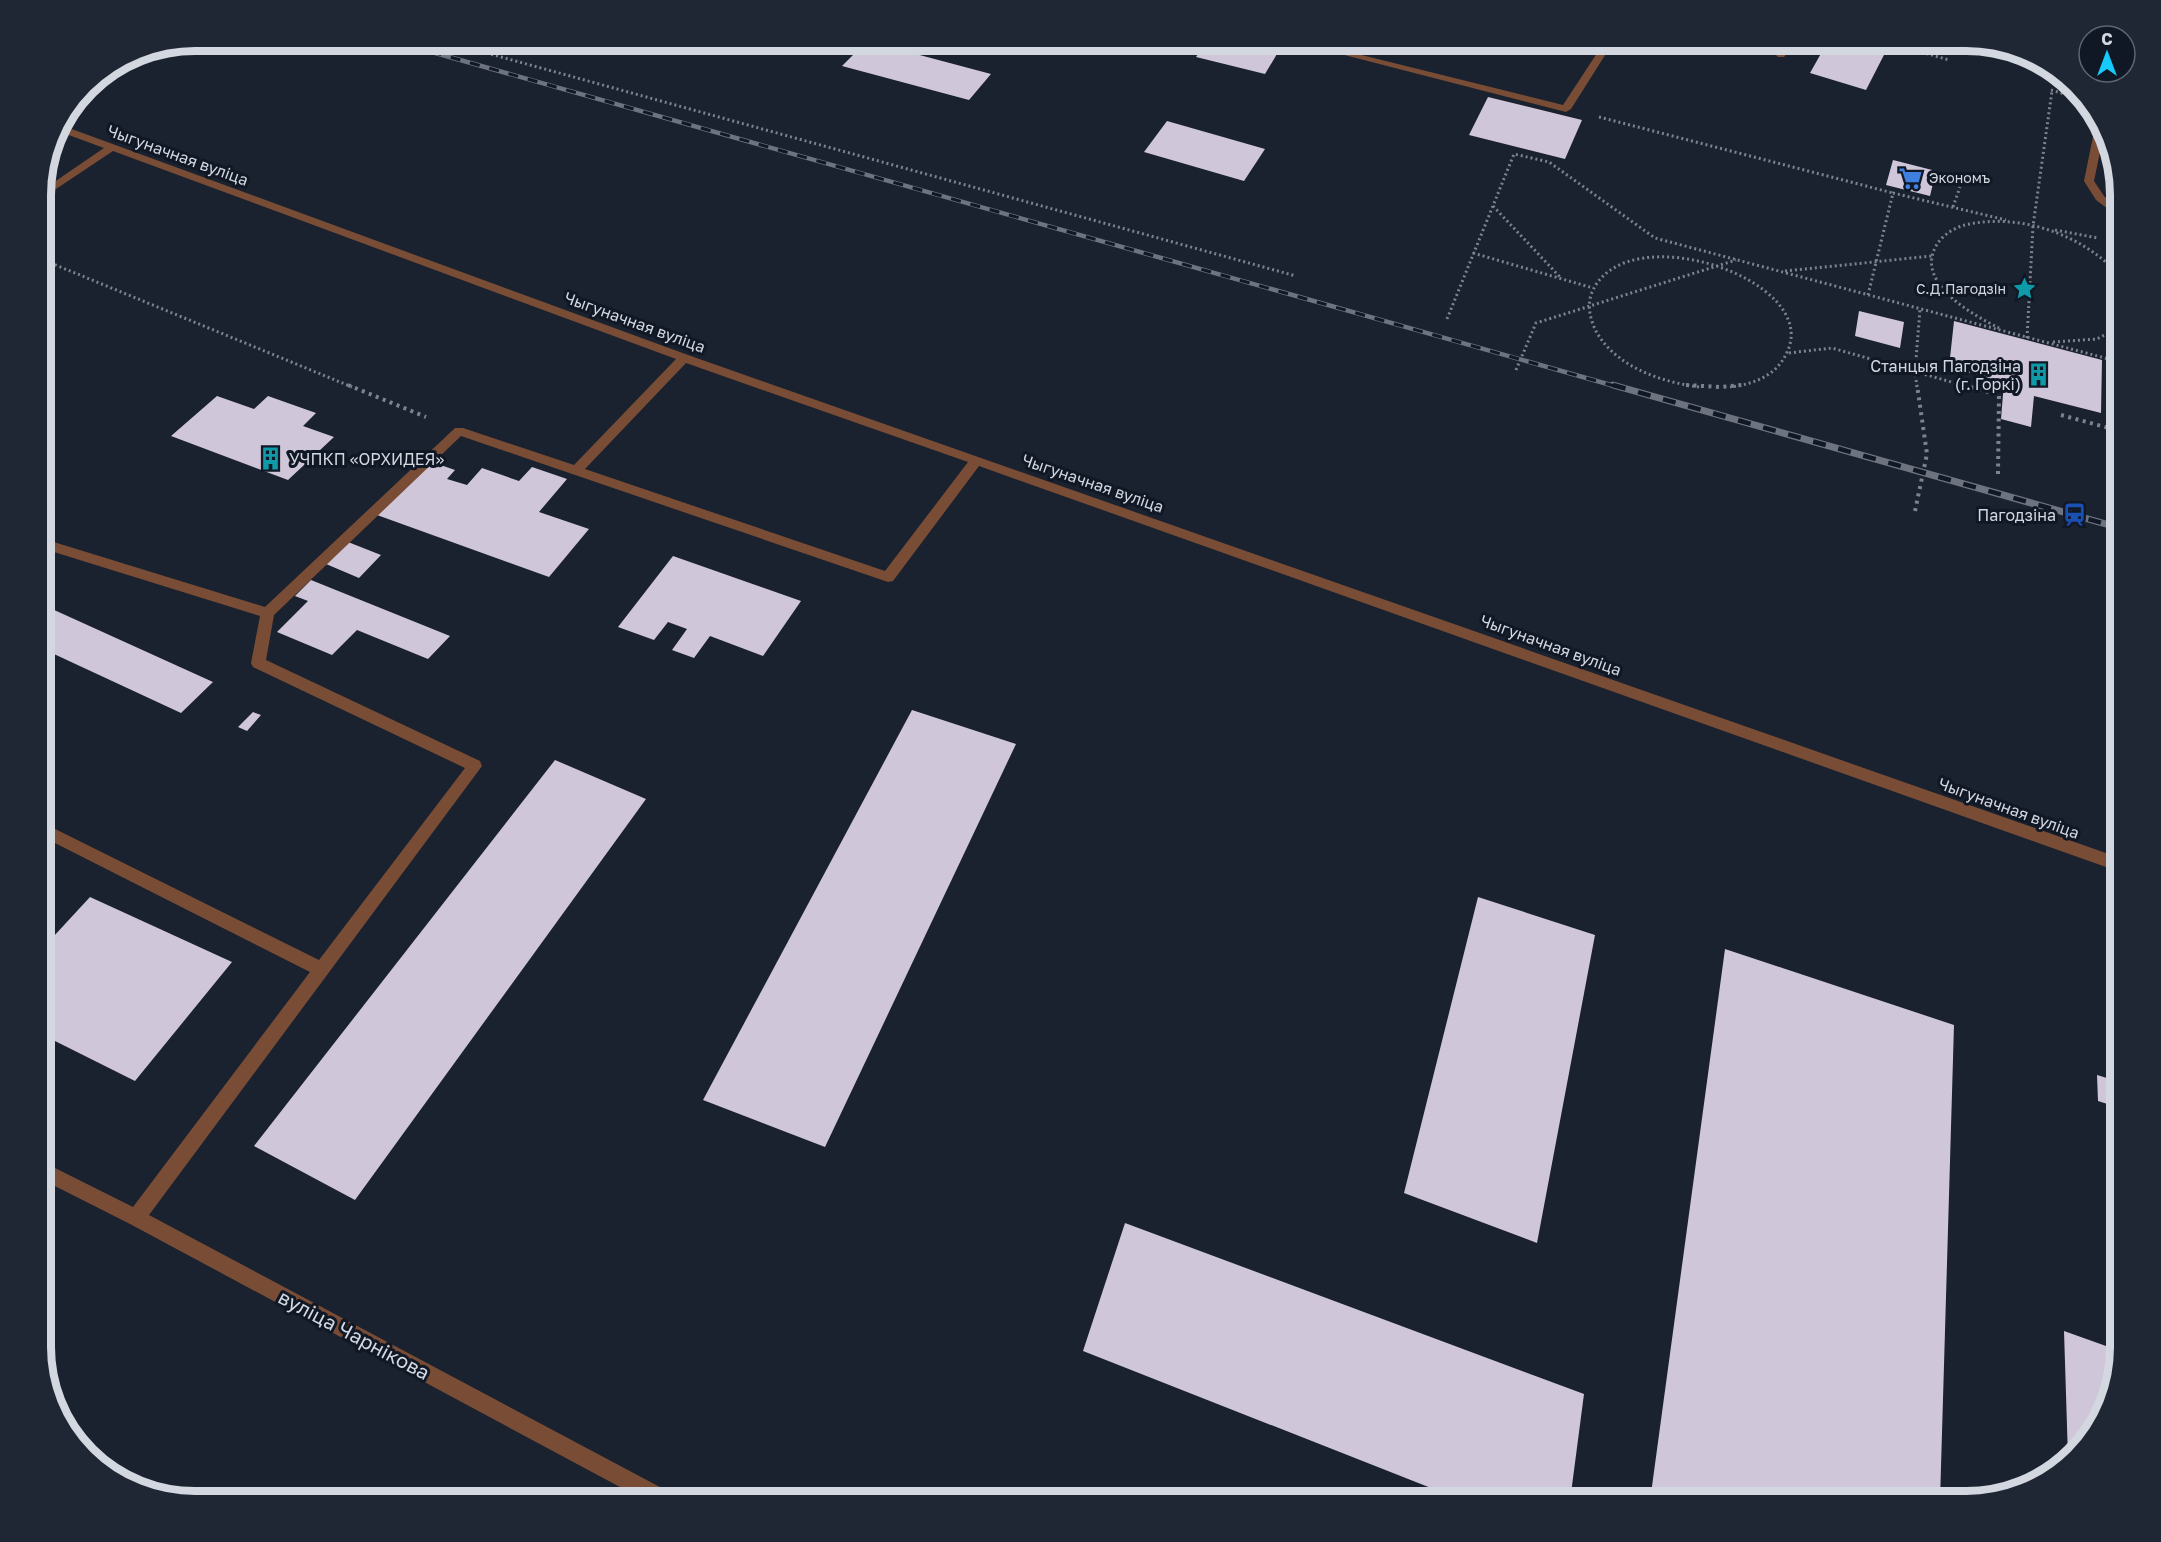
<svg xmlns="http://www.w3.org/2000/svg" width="2161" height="1542" font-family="'Golos Text',sans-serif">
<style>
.building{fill:#d0c6da}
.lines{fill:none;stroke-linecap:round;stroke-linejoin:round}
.path-far1{stroke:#7d838e;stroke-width:3;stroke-dasharray:2 3;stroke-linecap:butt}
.path{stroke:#7d838e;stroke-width:4;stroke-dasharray:3 4.5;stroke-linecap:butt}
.minor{fill:#794d35;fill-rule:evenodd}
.rail-far1-casing{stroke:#6d737f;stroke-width:4.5}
.rail-casing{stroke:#6d737f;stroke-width:7}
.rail-far1{stroke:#111825;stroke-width:3;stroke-dasharray:10;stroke-linecap:butt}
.rail{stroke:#111825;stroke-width:4.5;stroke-dasharray:13;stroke-linecap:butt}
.labels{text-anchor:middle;stroke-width:6;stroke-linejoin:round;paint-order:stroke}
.far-poi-label{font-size:14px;fill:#d2d7e0;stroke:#111825;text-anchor:start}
.street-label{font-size:16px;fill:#d2d7e0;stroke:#111825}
.poi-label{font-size:16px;fill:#d2d7e0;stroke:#111825;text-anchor:end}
.near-street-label{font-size:20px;fill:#d2d7e0;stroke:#111825}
.rim{fill:none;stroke:#d2d7e0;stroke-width:8}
</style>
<rect width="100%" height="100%" fill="#1a212f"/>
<path class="building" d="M867,41L991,74L969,100L842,66Z
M1207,41H1220L1277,54L1265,74L1196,57Z
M1828,41H1848L1886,51L1866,90L1810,73Z
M1488,97L1582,120L1565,159L1469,135Z
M1167,121L1265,149L1244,181L1144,152Z
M1893,160L1936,171L1930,196L1886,185Z
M1859,311L1904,322L1900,348L1855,336Z
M1954,321L2102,360L2101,413L2034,396L2031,427L2001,419L2004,382L1949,367Z
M217,396L254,409L268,396L316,413L303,426L334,437L288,480L171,436Z
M429,461L455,470L447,479L467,485L482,468L519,481L532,467L567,479L539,512L589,529L549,577L377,515Z
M348,542L381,555L359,578L326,564Z
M673,556L801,601L763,656L710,636L694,658L672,650L687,629L668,622L654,640L618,627Z
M311,580L450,636L428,659L357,630L332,655L277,632L308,601L295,596Z
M41,604L213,682L181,713L41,648Z
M912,710L1016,744L825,1147L703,1100Z
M253,712L261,715L247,731L238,727Z
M555,760L646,799L355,1200L254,1146Z
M90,897L232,962L135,1081L41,1034V950Z
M1478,897L1595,935L1537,1243L1404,1193Z
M1725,949L1954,1025L1940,1501H1650Z
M2097,1075L2120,1082V1108L2098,1101Z
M1125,1223L1584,1394L1570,1501H1464L1083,1351Z
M2064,1331L2120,1351L2112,1396L2089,1441L2068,1458Z"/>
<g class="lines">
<path class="path-far1" d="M443,41L1296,276
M1883,41L1949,60
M2051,90L2081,99
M1599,117L1893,193
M1493,206L1560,277
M1953,207L1960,187
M2055,230L2098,238
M1473,253L1593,288
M41,259L352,387
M1785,271L1932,256
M1868,295L1893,193L2006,220
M1447,319L1514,154L1549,162L1655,238L2120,362
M1999,328C1973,315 1915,283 1936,246C1942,235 1954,228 1965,225C2020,212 2084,235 2120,276
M2027,338L2033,226L2052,91
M2053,342L2097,339L2120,327
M1789,353L1832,348L1969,387
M1516,370L1536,323L1736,260
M1699,387C1662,382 1618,368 1597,333C1590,320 1586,304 1593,290C1629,216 1818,279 1788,350C1778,375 1755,384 1730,387
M1917,387L1915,372L1920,309"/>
<path class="path" d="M348,385L426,417
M1686,385L1720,387L1742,385
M1964,385L1999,395L1998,474
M2061,415L2120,431
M1915,511L1927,454L1917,385"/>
<path class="minor" d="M1290,41H1305L1563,105L1605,41H1614L1571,109L1566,112Z
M1786,41H1796L1784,57H1778L1776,55Z
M1971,42C1995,42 2020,51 2042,63H2035Z
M2099,119L2105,128L2094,181L2104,196L2120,210V218L2096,200L2084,181L2096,122Z
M58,124L688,355L2120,858V872L979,466L893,581L888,582L461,436L274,615L266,660L480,761L482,766L149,1215L673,1494L676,1501H646L130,1224L41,1179V1161L133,1207L310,972L41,836V822L319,960L465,768L253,667L251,663L260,616L41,548V540L44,539L265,607L455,428H463L574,465L676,359L113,151L41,199V191L104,148L55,130ZM686,363L968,462L885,571L585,469Z"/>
<defs>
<path id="rail-far1" d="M393,41L1618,387"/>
<path id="rail" d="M1613,385L2120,528"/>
</defs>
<use href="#rail-far1" class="rail-far1-casing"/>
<use href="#rail" class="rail-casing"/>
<use href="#rail-far1" class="rail-far1"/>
<use href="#rail" class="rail"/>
</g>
<defs>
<symbol id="supermarket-bare" viewBox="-9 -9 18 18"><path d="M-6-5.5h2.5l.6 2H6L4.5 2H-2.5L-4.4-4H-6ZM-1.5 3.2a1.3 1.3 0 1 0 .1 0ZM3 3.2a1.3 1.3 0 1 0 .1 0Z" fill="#3f7fe0" stroke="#111825" stroke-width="2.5" paint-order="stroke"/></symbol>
<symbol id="sight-bare" viewBox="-9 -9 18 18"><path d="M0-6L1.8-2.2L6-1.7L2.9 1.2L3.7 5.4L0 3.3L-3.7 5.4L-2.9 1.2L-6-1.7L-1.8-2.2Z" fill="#0f9aa8" stroke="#111825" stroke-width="2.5" paint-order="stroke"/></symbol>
<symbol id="building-bare" viewBox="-9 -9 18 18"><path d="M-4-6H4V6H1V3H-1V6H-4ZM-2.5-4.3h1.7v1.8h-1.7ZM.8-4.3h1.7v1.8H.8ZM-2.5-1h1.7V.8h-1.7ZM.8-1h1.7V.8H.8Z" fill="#0f9aa8" stroke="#111825" stroke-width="2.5" paint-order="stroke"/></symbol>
<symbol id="station-bare" viewBox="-9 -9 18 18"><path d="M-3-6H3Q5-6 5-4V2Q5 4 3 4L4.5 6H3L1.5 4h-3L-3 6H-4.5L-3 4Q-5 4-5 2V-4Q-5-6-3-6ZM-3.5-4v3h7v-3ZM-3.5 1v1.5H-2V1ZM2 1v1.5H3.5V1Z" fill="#1a4fb4" stroke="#111825" stroke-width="2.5" paint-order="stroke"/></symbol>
</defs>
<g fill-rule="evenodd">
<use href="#supermarket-bare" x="1894" y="162" width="33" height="33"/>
<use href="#sight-bare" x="2008" y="272" width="33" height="33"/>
<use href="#building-bare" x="2022" y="358" width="33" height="33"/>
<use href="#building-bare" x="254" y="442" width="33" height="33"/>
<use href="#station-bare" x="2058" y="498" width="33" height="33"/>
</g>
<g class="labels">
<g class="far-poi-label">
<text x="1929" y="183">Экономъ</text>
<text x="2006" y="294" text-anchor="end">С.Д.Пагодзін</text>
</g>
<g class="street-label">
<text transform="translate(178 155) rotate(20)" y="6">Чыгуначная вуліца</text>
<text transform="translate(635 322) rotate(20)" y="6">Чыгуначная вуліца</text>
<text transform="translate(1093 483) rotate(19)" y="6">Чыгуначная вуліца</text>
<text transform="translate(1551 645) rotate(20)" y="6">Чыгуначная вуліца</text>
<text transform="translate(2009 808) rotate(20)" y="6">Чыгуначная вуліца</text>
</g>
<g class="poi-label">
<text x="2021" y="372">Станцыя Пагодзіна<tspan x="2021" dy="18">(г. Горкі)</tspan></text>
<text x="289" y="465" text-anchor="start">УЧПКП «ОРХИДЕЯ»</text>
<text x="2056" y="521">Пагодзіна</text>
</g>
<g class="near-street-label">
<text transform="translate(354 1335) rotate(28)" y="7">вуліца Чарнікова</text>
</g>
</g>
<path d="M0 0H2161V1542H0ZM195 51H1966A144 144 0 0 1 2110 195V1347A144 144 0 0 1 1966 1491H195A144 144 0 0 1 51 1347V195A144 144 0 0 1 195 51Z" fill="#202734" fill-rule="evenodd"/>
<path class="rim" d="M195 51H1966A144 144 0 0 1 2110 195V1347A144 144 0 0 1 1966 1491H195A144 144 0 0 1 51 1347V195A144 144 0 0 1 195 51Z"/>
<g transform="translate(2107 54)"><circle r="28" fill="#111825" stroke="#5e6470" stroke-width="1.5"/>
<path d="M0-4.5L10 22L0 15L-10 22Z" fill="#16cafb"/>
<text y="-9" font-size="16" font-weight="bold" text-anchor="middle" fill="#d2d7e0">С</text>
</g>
</svg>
